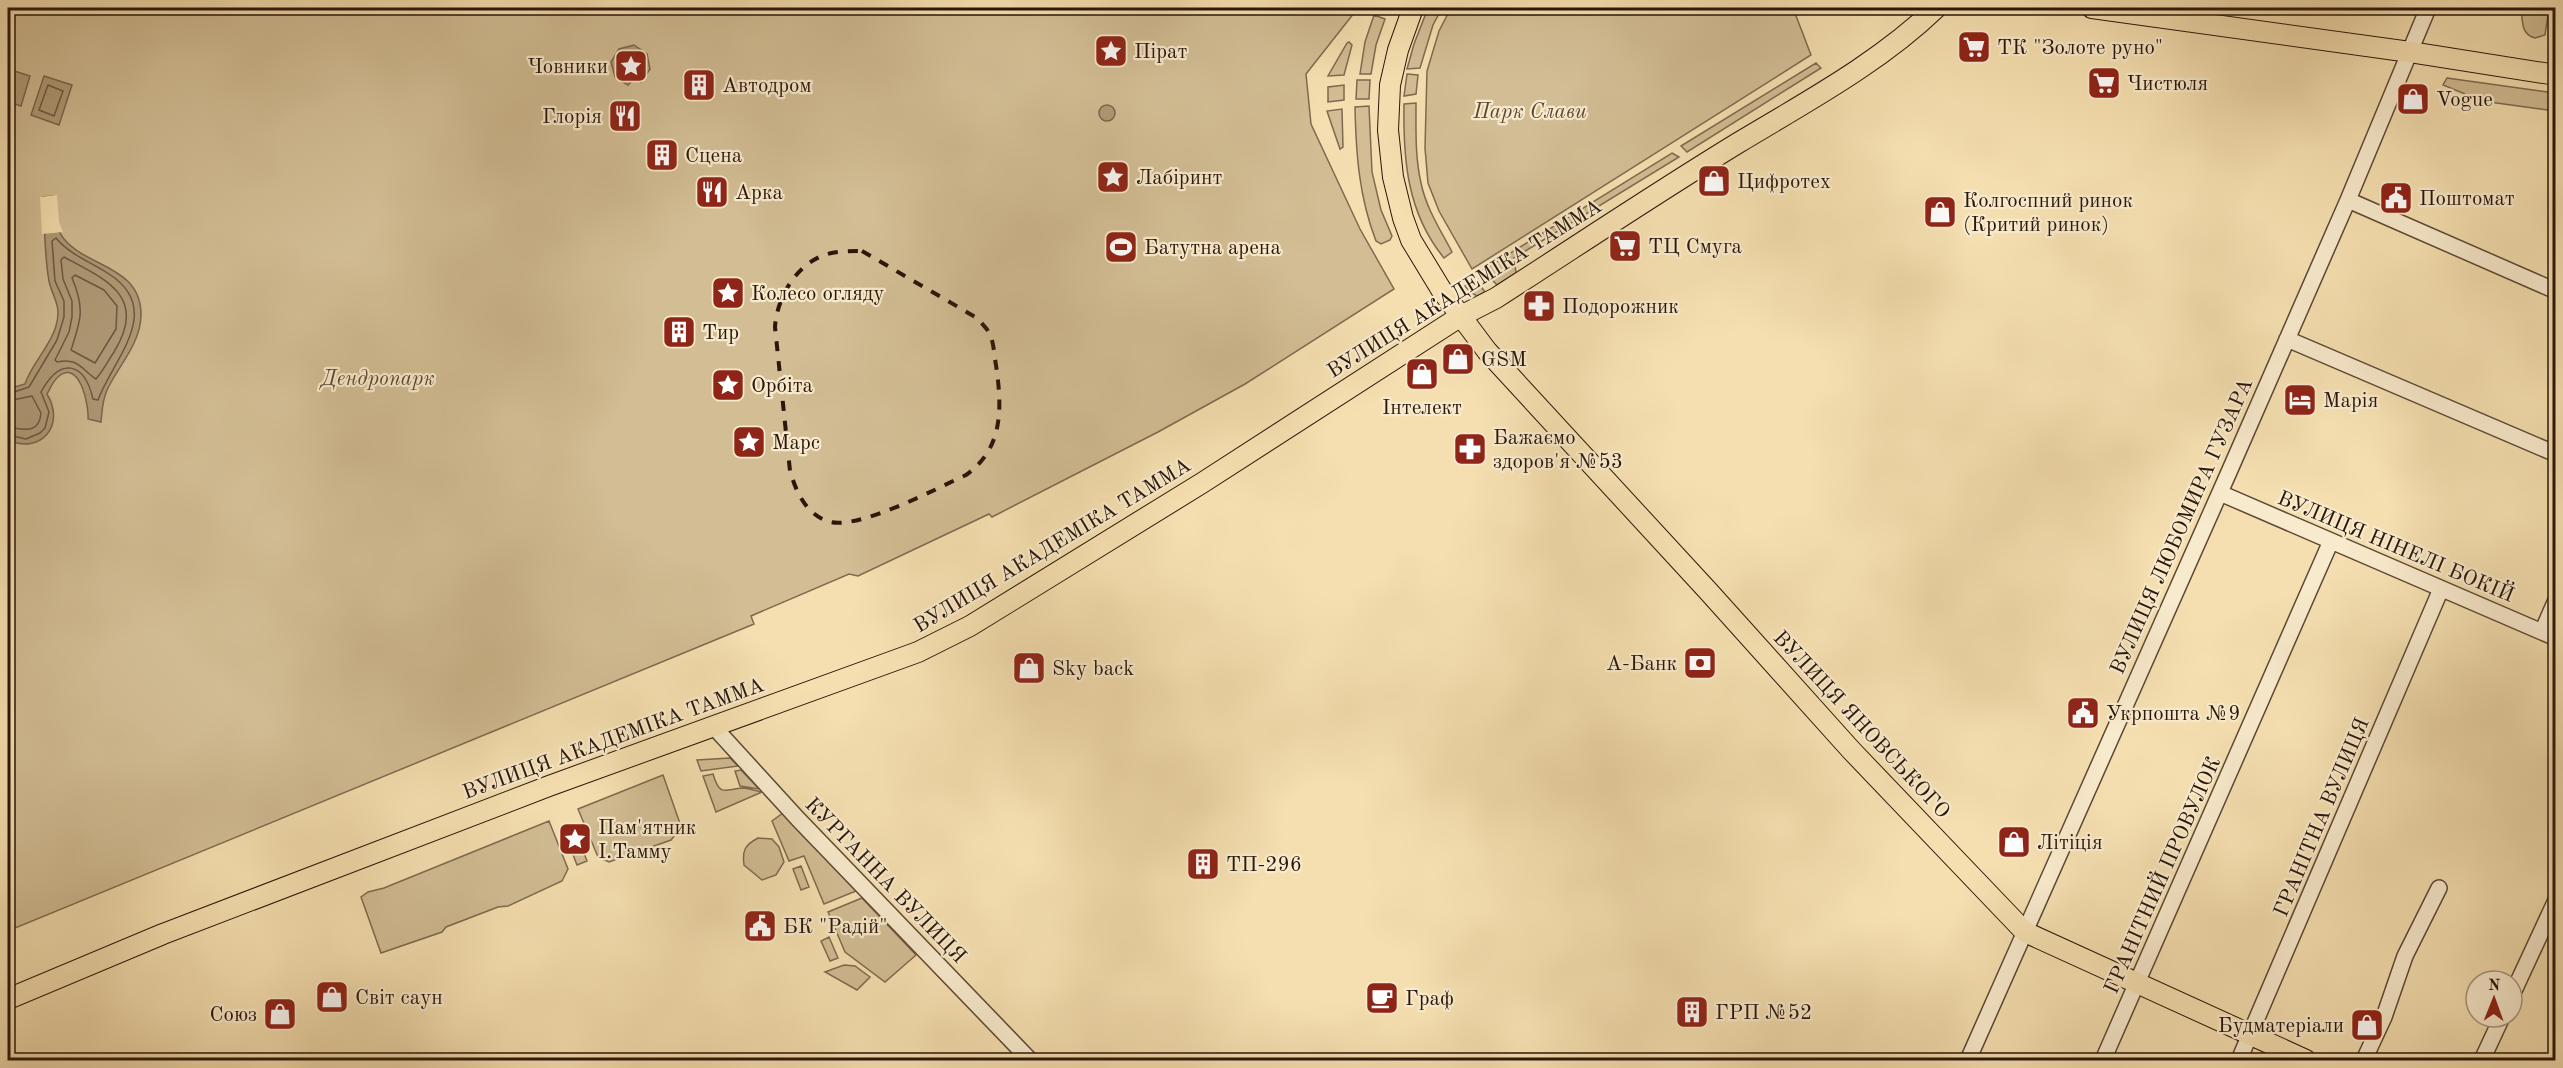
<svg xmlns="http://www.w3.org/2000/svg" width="2563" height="1068" font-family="'Old Standard TT',serif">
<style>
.green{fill:#d2bd94;stroke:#7e6a4f;stroke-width:1.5}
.water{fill:#b09b78;stroke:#7a664c;stroke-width:1.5}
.pier{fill:#f5dfb0}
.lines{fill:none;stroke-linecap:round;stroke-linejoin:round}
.shore{stroke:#6d5841;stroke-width:1.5}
.minor-casing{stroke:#5d4834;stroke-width:18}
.major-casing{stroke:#2a160a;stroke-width:22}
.minor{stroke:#f8eacc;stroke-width:15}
.major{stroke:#f5dfb0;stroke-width:20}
.rail{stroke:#2a160a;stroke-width:4;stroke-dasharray:10 10;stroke-linecap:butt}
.labels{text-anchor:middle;stroke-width:4.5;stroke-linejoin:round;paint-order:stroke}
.poi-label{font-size:21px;fill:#2a160a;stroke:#f8eacc;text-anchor:start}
.park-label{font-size:21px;font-style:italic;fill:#5c4833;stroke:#f8eacc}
.street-label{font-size:21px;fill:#2a160a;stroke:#f8eacc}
</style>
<rect width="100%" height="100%" fill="#f5dfb0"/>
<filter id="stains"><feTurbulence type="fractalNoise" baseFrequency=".00333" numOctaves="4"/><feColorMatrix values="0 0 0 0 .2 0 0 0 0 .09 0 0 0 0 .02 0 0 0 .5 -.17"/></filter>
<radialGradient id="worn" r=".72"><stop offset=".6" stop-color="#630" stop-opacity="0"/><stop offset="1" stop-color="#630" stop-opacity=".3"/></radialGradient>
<path class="green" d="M8,8H1358L1306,74L1311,124L1360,229L1394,289L1245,384L1158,432L992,517L989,514L858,576L849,574L751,616L754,624L8,931Z
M1428,8H1442L1433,25L1420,68L1407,69L1414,44Z
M1451,8H1793L1811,55L1472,269L1439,211L1428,183L1425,148L1427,71L1439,31Z
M2521,8H2549L2545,35L2535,38C2520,34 2523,20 2521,8Z
M1374,15L1385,19L1376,45L1371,74H1360L1365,42Z
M1347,43L1349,42L1352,45L1344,75L1328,76Z
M1816,63L1821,68L1687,152L1681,146Z
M1407,74L1418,75L1416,94L1404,96Z
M2447,78L2555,93V111L2482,101L2443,85Z
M1357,80H1370L1369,99H1356Z
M1344,85V100L1328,102V87Z
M1416,103C1416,130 1415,157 1421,183C1426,208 1441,231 1452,252L1444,258C1407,213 1403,159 1404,104Z
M1369,106L1372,172L1381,210L1392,236L1390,240L1381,244L1376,241C1359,197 1356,154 1355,107Z
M1342,109L1343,147L1340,149L1327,111Z
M1672,153L1679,157L1514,258L1516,273L1497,285L1483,270Z
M1476,280L1485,292L1477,296L1470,292L1465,286Z
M730,758L738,766L701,771L697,760Z
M741,770L759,789L740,786L735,771Z
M713,774C720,798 726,789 742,788C748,788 756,791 762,792L716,812L703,776Z
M663,775L683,832L675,835L671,840L609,862L598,857L578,809Z
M783,813L856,891L824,904L804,856L789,861L772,821Z
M549,821L568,869L562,881L508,906L498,907L446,927L442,932L381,953L361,897L368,892L384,888Z
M758,838L772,839L779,847L784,862L776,875L762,880L744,865C742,850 745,845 758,838Z
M582,848L587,861L577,865L572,852Z
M801,866L809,887L801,890L793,869Z
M862,898L916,955L885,982L845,952L828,912Z
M829,937L838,958L830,961L821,941Z
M844,965L855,966L870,977L857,990L825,972Z"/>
<path class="water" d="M634,45L647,54L650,69L641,82L634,79L628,85L615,77L611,62L619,49Z
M11,70L30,76L21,106L8,102V82Z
M44,76L72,85L59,125L31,115Z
M1099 113a8 8 0 1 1 16 0a8 8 0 1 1-16 0Z
M54,196C55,211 54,227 64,239C88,268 142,266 141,316C140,343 121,363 109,386C103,397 102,410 101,422L88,419C89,406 80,358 58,377C53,381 50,389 47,394C66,425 41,455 8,440V389L25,384C32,363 50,347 56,326C62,305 53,299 49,281C44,254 45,224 43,197Z"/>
<path class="pier" d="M57,195L59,222L63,232L42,234L40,197Z"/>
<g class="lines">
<path class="shore" d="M626,52C639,50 648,60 642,73H632L624,77L620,73C615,65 617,57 626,52Z
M48,85L63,91L54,116L39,110Z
M64,257C107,280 148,297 114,352C108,361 103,371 96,379C82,370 78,357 57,362L55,360L69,332L72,317V301L63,279L61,260Z
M75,275L104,290L117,306L116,329L95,363L71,350C81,320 85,308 72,278Z
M8,394L29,387L57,340L64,317V301L55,281L52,241L56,238C70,255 91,262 109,274C165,310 113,359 98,400L93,399C84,361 60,357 41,392L49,412L45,428L40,433L26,439L8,435
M8,401L32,396L41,413C39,435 23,429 8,427"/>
<defs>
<path id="minor" d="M2348,200L2556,291
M2287,339L2556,454
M2220,493L2556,638
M2542,632L2556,600
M714,727L798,819L1030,1060
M2512,995L2556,900
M1968,1060L2229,472L2348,200L2428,8
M2103,1060L2331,541
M2239,1060L2441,589
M2364,1060L2384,1017L2405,956L2439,888
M2482,1060L2502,1017"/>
<path id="major" d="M1413,8L1398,50L1390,85L1388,130L1393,177L1403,218L1411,240L1442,291L1487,351L1709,592L1851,750L2025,932L2306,1060
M2092,8L2410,52L2556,75
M8,999L163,934L549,786L918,652L970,626L1202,483L1461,316L1496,298C1577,246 1656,193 1738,143C1806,102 1879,63 1936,8"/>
</defs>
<use href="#minor" class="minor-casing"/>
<use href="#major" class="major-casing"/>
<use href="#minor" class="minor"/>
<use href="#major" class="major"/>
<path class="rail" d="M862,251L977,318C981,323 987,328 989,333C994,341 994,355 996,365C1002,407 1004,448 966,475C937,488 856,532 827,521C805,513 796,491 790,471L775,327C777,298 795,266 824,255C836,251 850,251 862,251Z"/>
</g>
<defs>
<symbol id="supermarket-square" viewBox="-11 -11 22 22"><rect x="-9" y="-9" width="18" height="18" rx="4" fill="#8f2418" stroke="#f8eacc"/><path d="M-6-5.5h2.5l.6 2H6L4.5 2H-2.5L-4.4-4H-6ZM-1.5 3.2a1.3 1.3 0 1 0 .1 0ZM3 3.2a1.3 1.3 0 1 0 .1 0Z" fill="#fff"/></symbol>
<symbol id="sight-square" viewBox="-11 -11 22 22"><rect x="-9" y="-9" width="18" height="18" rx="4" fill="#8f2418" stroke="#f8eacc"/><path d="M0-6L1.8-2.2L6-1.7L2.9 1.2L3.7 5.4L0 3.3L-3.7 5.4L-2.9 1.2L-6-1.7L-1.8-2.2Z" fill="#fff"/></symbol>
<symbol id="building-square" viewBox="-11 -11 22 22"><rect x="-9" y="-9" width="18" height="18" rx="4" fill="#8f2418" stroke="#f8eacc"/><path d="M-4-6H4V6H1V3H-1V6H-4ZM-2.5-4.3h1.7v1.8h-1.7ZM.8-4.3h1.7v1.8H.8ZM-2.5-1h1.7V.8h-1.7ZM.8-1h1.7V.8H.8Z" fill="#fff"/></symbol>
<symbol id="shop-square" viewBox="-11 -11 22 22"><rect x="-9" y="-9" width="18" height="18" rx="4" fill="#8f2418" stroke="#f8eacc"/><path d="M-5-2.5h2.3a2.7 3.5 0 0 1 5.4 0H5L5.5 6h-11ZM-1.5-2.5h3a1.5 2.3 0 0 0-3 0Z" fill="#fff"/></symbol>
<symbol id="restaurant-square" viewBox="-11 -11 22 22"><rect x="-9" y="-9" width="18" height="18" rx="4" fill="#8f2418" stroke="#f8eacc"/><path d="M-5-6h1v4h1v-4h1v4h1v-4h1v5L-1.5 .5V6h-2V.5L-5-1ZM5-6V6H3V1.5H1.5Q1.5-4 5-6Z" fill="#fff"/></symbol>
<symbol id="civic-square" viewBox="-11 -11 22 22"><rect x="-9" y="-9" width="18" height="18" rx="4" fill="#8f2418" stroke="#f8eacc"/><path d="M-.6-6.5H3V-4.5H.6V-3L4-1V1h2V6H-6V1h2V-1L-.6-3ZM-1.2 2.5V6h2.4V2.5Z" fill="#fff"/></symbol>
<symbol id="stadium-square" viewBox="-11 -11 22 22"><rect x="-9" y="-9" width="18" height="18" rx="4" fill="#8f2418" stroke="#f8eacc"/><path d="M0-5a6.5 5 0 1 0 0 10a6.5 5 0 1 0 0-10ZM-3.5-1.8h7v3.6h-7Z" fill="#fff"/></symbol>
<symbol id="pharmacy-square" viewBox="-11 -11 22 22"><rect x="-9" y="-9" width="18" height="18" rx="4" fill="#8f2418" stroke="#f8eacc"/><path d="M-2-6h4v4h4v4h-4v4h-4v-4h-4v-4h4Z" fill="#fff"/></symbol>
<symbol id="hotel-square" viewBox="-11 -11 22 22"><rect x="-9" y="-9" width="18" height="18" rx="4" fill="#8f2418" stroke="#f8eacc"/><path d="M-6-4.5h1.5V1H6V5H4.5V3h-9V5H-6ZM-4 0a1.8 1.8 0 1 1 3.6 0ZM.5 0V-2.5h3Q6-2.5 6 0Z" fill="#fff"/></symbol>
<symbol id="bank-square" viewBox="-11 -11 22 22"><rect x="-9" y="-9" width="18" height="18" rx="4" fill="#8f2418" stroke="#f8eacc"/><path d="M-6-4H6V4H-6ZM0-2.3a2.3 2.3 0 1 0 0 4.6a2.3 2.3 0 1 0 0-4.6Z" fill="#fff"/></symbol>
<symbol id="cafe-square" viewBox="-11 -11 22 22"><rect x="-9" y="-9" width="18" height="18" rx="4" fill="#8f2418" stroke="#f8eacc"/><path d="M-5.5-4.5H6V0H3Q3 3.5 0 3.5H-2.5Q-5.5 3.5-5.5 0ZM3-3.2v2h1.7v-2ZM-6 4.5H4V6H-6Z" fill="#fff"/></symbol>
</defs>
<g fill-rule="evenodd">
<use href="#supermarket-square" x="1955" y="28" width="38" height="38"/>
<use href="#sight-square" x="1092" y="32" width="38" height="38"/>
<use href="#sight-square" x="612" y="47" width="38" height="38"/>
<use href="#supermarket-square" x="2085" y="64" width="38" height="38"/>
<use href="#building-square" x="680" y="66" width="38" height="38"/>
<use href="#shop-square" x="2394" y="80" width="38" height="38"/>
<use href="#restaurant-square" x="606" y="97" width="38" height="38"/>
<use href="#building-square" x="643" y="136" width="38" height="38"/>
<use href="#sight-square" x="1094" y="158" width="38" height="38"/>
<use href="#shop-square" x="1695" y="162" width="38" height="38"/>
<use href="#restaurant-square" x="693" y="173" width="38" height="38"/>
<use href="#civic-square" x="2377" y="179" width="38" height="38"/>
<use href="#shop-square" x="1921" y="193" width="38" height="38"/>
<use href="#supermarket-square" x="1606" y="227" width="38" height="38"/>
<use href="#stadium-square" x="1102" y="228" width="38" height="38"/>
<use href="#sight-square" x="709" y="274" width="38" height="38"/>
<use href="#pharmacy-square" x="1520" y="287" width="38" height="38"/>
<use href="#building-square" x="660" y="313" width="38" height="38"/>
<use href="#shop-square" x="1439" y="340" width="38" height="38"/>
<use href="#shop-square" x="1403" y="355" width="38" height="38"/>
<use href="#sight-square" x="709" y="366" width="38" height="38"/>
<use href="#hotel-square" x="2281" y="381" width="38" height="38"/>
<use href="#sight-square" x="730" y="423" width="38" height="38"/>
<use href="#pharmacy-square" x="1451" y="430" width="38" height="38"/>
<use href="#bank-square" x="1681" y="644" width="38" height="38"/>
<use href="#shop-square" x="1010" y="649" width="38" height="38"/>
<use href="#civic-square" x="2064" y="694" width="38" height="38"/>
<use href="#sight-square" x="556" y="820" width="38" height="38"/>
<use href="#shop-square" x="1995" y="823" width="38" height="38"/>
<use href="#building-square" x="1184" y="845" width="38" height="38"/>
<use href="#civic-square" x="741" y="907" width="38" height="38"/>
<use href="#shop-square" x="313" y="978" width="38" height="38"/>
<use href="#cafe-square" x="1363" y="979" width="38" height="38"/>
<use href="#building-square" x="1673" y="993" width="38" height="38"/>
<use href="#shop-square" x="261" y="995" width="38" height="38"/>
<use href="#shop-square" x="2348" y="1006" width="38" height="38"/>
</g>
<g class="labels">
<g class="poi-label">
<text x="1997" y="54">ТК "Золоте руно"</text>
<text x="1134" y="58">Пірат</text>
<text x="608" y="73" text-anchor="end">Човники</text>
<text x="2127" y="90">Чистюля</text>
<text x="722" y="92">Автодром</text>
<text x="2436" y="106">Vogue</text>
<text x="602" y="123" text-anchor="end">Глорія</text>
<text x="685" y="162">Сцена</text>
<text x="1136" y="184">Лабіринт</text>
<text x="1737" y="188">Цифротех</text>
<text x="735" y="199">Арка</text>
<text x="2419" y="205">Поштомат</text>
<text x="1963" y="207">Колгоспний ринок<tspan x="1963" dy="24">(Критий ринок)</tspan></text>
<text x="1648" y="253">ТЦ Смуга</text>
<text x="1144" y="254">Батутна арена</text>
<text x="751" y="300">Колесо огляду</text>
<text x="1562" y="313">Подорожник</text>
<text x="702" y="339">Тир</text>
<text x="1481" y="366">GSM</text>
<text x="751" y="392">Орбіта</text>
<text x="2323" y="407">Марія</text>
<text x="1422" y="414" text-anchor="middle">Інтелект</text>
<text x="1493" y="444">Бажаємо<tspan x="1493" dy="24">здоров'я №53</tspan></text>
<text x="772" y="449">Марс</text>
<text x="1677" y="670" text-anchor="end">А-Банк</text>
<text x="1052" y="675">Sky back</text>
<text x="2106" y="720">Укрпошта №9</text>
<text x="598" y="834">Пам'ятник<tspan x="598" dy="24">І.Тамму</tspan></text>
<text x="2037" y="849">Літіція</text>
<text x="1226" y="871">ТП-296</text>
<text x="783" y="933">БК "Радій"</text>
<text x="355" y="1004">Світ саун</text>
<text x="1405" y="1005">Граф</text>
<text x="1715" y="1019">ГРП №52</text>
<text x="257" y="1021" text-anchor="end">Союз</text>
<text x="2344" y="1032" text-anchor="end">Будматеріали</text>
</g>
<g class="park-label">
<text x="1530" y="118">Парк Слави</text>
<text x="378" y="385">Дендропарк</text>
</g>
<g class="street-label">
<text transform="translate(1464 288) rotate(-32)" y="7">ВУЛИЦЯ АКАДЕМІКА ТАММА</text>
<text transform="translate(2181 526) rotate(-66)" y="7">ВУЛИЦЯ ЛЮБОМИРА ГУЗАРА</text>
<text transform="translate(1052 545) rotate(-31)" y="7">ВУЛИЦЯ АКАДЕМІКА ТАММА</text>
<text transform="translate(2396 546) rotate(23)" y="7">ВУЛИЦЯ НІНЕЛІ БОКІЙ</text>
<text transform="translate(1862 724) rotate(47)" y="7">ВУЛИЦЯ ЯНОВСЬКОГО</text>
<text transform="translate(613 738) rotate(-20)" y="7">ВУЛИЦЯ АКАДЕМІКА ТАММА</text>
<text transform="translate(2321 817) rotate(-67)" y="7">ГРАНІТНА ВУЛИЦЯ</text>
<text transform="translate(2162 875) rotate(-66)" y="7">ГРАНІТНИЙ ПРОВУЛОК</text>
<text transform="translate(886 880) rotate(46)" y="7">КУРГАННА ВУЛИЦЯ</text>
</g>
</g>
<rect width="2563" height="1068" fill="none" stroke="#f5dfb0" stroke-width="30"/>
<rect x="9" y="9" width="2545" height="1050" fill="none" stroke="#2a160a" stroke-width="3"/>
<rect x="15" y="15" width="2533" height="1038" fill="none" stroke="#2a160a" stroke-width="1.5"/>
<g transform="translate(2494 999) rotate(1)"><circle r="28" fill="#f8eacc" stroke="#a6957e" stroke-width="1.5"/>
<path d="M0-4.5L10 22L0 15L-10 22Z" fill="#8f2418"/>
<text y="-9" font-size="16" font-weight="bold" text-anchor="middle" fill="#2a160a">N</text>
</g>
<rect width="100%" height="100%" filter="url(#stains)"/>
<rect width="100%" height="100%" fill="url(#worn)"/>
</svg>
